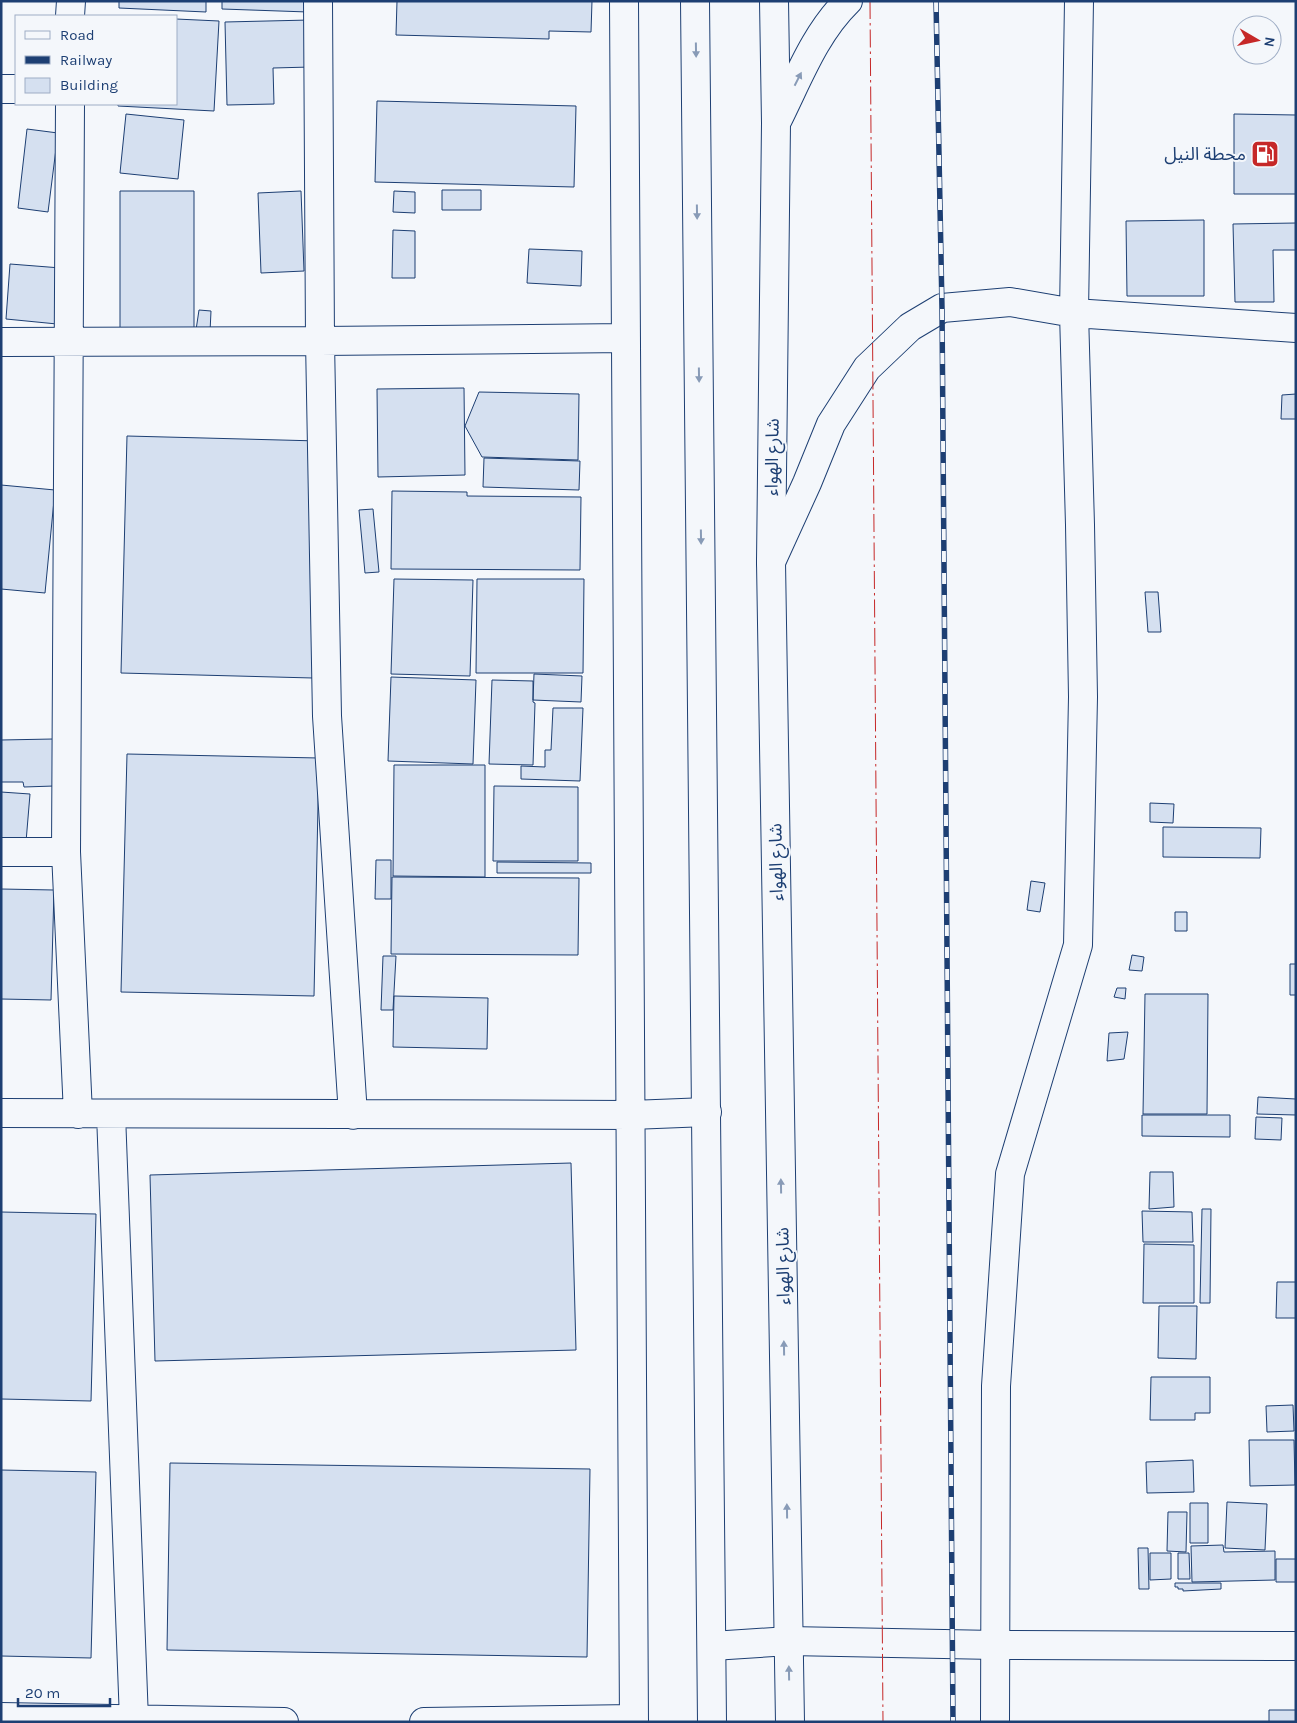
<svg xmlns="http://www.w3.org/2000/svg" width="1297" height="1723" font-family="Karla,'Noto Sans Arabic',sans-serif">
<style>
.building{fill:#d5e0f0;stroke:#1d3f73}
.lines{fill:none;stroke-linecap:round;stroke-linejoin:round}
.minor-casing{stroke:#1d3f73;stroke-width:30}
.trunk-casing{stroke:#1d3f73;stroke-width:30}
.minor{stroke:#f4f7fb;stroke-width:28}
.trunk{stroke:#f4f7fb;stroke-width:28}
.rail-casing{stroke:#1d3f73;stroke-width:5.5}
.rail{stroke:#f4f7fb;stroke-width:4;stroke-dasharray:11;stroke-linecap:butt}
.power{stroke:#c62828;stroke-width:1;stroke-dasharray:18 4 2.5 4;stroke-linecap:butt}
.oneway{fill:#889bb7}
.labels{text-anchor:middle;stroke-width:4;stroke-linejoin:round;paint-order:stroke}
.poi-label{font-size:18px;fill:#1d3f73;stroke:#f4f7fb;text-anchor:end}
.street-label{font-size:18px;fill:#1d3f73;stroke:#f4f7fb}
</style>
<rect width="100%" height="100%" fill="#f4f7fb"/>
<path class="building" d="M119,1H206V12L119,8Z
M222,1H308V12L222,9Z
M397,1H592L591,32L549,31V39L396,35Z
M176,19L219,21L214,111L118,106V104H176Z
M310,20L311,67L273,68L274,104L227,105L225,22Z
M377,101L576,106L574,187L375,182Z
M126,114L184,120L178,179L120,173Z
M1234,114L1296,115V194H1234Z
M27,129L58,133L48,212L18,208Z
M442,190H481V210H442Z
M120,191H194V335L120,334Z
M301,191L304,271L261,273L258,193Z
M394,191L415,192V213L393,212Z
M1204,220V296H1127L1126,221Z
M1296,223V250H1273L1274,302H1235L1233,224Z
M393,230L415,231V278H392Z
M529,249L582,251L581,286L527,283Z
M10,264L61,268L57,324L6,319Z
M199,310L211,311L210,332L196,330Z
M464,388L465,475L378,477L377,389Z
M479,392L579,394L578,460L482,457L465,426Z
M1296,394V419H1281L1282,395Z
M127,436L319,441L313,678L121,673Z
M484,458L580,461L579,490L483,487Z
M1,485L55,490L45,593L1,589Z
M392,491L467,492V496L581,497L580,570L391,569Z
M373,509L379,572L365,573L359,510Z
M394,579L473,580L470,676L391,674Z
M477,579H584L583,673H476Z
M1145,592H1158L1161,632H1148Z
M534,674L582,676L581,702L533,700Z
M391,677L476,680L473,764L388,761Z
M492,680L533,681V702L535,703L533,765L489,764Z
M553,708H583L580,781L521,779V766L545,767V750H551Z
M53,739L54,786L24,787L23,782H1V740Z
M127,754L319,758L314,996L121,992Z
M394,765H485V877L393,876Z
M494,786L578,787V861H493Z
M1,792L30,794L26,842L1,840Z
M1150,803L1174,804L1173,823L1150,822Z
M1163,827L1261,828L1260,858L1163,857Z
M376,860H391V899H375Z
M497,862L591,863V873H497Z
M392,877L579,878L578,955L391,954Z
M1031,881L1045,883L1040,912L1027,910Z
M1,889L54,890L51,1000L1,999Z
M1175,912H1187V931H1175Z
M1132,955L1144,957L1142,971L1129,970Z
M383,956H396L393,1010H381Z
M1290,964H1296V995H1290Z
M1117,988H1126L1125,999L1114,997Z
M1145,994H1208L1207,1114H1143Z
M394,996L488,998L487,1049L393,1047Z
M1128,1032L1124,1059L1107,1061L1109,1033Z
M1258,1097L1296,1099V1115L1257,1114Z
M1142,1115H1230V1137L1142,1136Z
M1256,1117L1282,1118L1281,1140L1255,1139Z
M571,1163L576,1350L155,1361L150,1175Z
M1150,1172H1173L1174,1207L1149,1209Z
M1202,1209H1211L1210,1303H1200Z
M1142,1211L1192,1212L1193,1242H1143Z
M1,1212L96,1214L91,1401L1,1399Z
M1144,1244L1194,1245V1303H1143Z
M1277,1282H1296V1318H1276Z
M1159,1306H1197L1196,1359L1158,1358Z
M1151,1377H1210V1413H1195V1420H1150Z
M1293,1405L1294,1431L1267,1432L1266,1406Z
M1249,1440H1294L1295,1485L1250,1486Z
M1193,1460L1194,1492L1147,1493L1146,1462Z
M170,1463L590,1469L587,1657L167,1650Z
M1,1470L96,1472L91,1658L1,1656Z
M1227,1502L1267,1504L1265,1550L1225,1548Z
M1190,1503H1208V1543H1190Z
M1168,1512H1187L1186,1552L1167,1551Z
M1223,1545L1224,1552L1275,1551V1580L1192,1582L1191,1546Z
M1138,1548H1148L1149,1589H1139Z
M1150,1553H1171V1579L1150,1580Z
M1178,1553H1189L1190,1579H1178Z
M1276,1559H1296V1582H1276Z
M1175,1583H1221V1589L1183,1591V1589H1178V1587H1175Z
M1269,1710H1296V1722H1269Z"/>
<g class="lines">
<defs>
<path id="minor" d="M318,1L320,341L327,716L353,1115
M624,1L634,1722
M70,16L71,1
M1,89H16
M70,104L66,852L78,1114
M1,342L320,341L626,338
M771,562L807,483L831,424L867,368L910,327L942,308L1010,302L1074,313L1296,328
M1,852H66
M1,1113L631,1115L707,1112
M111,1114L134,1720
M712,1646L789,1641L995,1645L1296,1646
M1,1717L284,1722
M424,1722L634,1719
M995,1722L996,1386L1010,1174L1078,945L1083,697L1080,525L1074,313L1079,1"/>
<path id="trunk" d="M695,1L712,1722
M774,1L776,123L771,562L790,1722
M778,119C798,79 815,33 848,1"/>
</defs>
<use href="#minor" class="minor-casing"/>
<use href="#trunk" class="trunk-casing"/>
<use href="#minor" class="minor"/>
<use href="#trunk" class="trunk"/>
<defs>
<path id="rail" d="M936,1L942,308L953,1722"/>
</defs>
<use href="#rail" class="rail-casing"/>
<use href="#rail" class="rail"/>
<path class="power" d="M870,1L883,1722"/>
</g>
<defs><path id="oneway-solid" d="M-6-.8H1V-3.2L6.5 0L1 3.2V.8H-6Z" transform="scale(1.25)"/></defs>
<g class="oneway">
<use href="#oneway-solid" transform="translate(696 50) rotate(89)"/>
<use href="#oneway-solid" transform="translate(798 79) rotate(-63)"/>
<use href="#oneway-solid" transform="translate(697 212) rotate(89)"/>
<use href="#oneway-solid" transform="translate(699 375) rotate(89)"/>
<use href="#oneway-solid" transform="translate(701 537) rotate(89)"/>
<use href="#oneway-solid" transform="translate(781 1186) rotate(-91)"/>
<use href="#oneway-solid" transform="translate(784 1348) rotate(-91)"/>
<use href="#oneway-solid" transform="translate(787 1511) rotate(-91)"/>
<use href="#oneway-solid" transform="translate(789 1673) rotate(-91)"/>
</g>
<defs>
<symbol id="fuel-square" viewBox="-11 -11 22 22"><rect x="-9" y="-9" width="18" height="18" rx="4" fill="#c62828" stroke="#f4f7fb"/><path d="M-5.5-6h7V0h2V4h1.3V-2.5L3-4.5l.8-.8L6-3V5H2.5V1h-1V6h-7ZM-4.2-4.7v3.2H.2V-4.7Z" fill="#fff"/></symbol>
</defs>
<g fill-rule="evenodd">
<use href="#fuel-square" x="1249" y="138" width="32" height="32"/>
</g>
<g class="labels">
<g class="poi-label">
<text x="1246" y="160">محطة النيل</text>
</g>
<g class="street-label">
<text transform="translate(772 457) rotate(-89)" y="6">شارع الهواء</text>
<text transform="translate(776 862) rotate(-91)" y="6">شارع الهواء</text>
<text transform="translate(783 1266) rotate(-91)" y="6">شارع الهواء</text>
</g>
</g>
<rect width="1297" height="1723" fill="none" stroke="#1d3f73" stroke-width="5"/>
<rect x="15" y="15" width="162" height="90" fill="#f4f7fb" stroke="#9eadc5"/>
<rect x="25" y="31" width="25" height="8" fill="#f4f7fb" stroke="#9eadc5"/>
<text x="60" y="40" font-size="15" fill="#1d3f73">Road</text>
<rect x="25" y="56" width="25" height="8" fill="#1d3f73" stroke="#9eadc5"/>
<text x="60" y="65" font-size="15" fill="#1d3f73">Railway</text>
<rect x="25" y="78" width="25" height="15" fill="#d5e0f0" stroke="#9eadc5"/>
<text x="60" y="90" font-size="15" fill="#1d3f73">Building</text>
<g transform="translate(1257 40) rotate(99)"><circle r="24" fill="#f4f7fb" stroke="#9eadc5"/>
<path d="M0-4L9 19L0 12L-9 19Z" fill="#c62828"/>
<text y="-8" font-size="14" font-weight="bold" text-anchor="middle" fill="#1d3f73">N</text>
</g>
<path d="M18 1698v8h92v-8" fill="none" stroke="#1d3f73" stroke-width="2.5"/>
<text x="25" y="1698" font-size="15" fill="#1d3f73" stroke="#f4f7fb" stroke-width="4" paint-order="stroke">20 m</text>
</svg>
